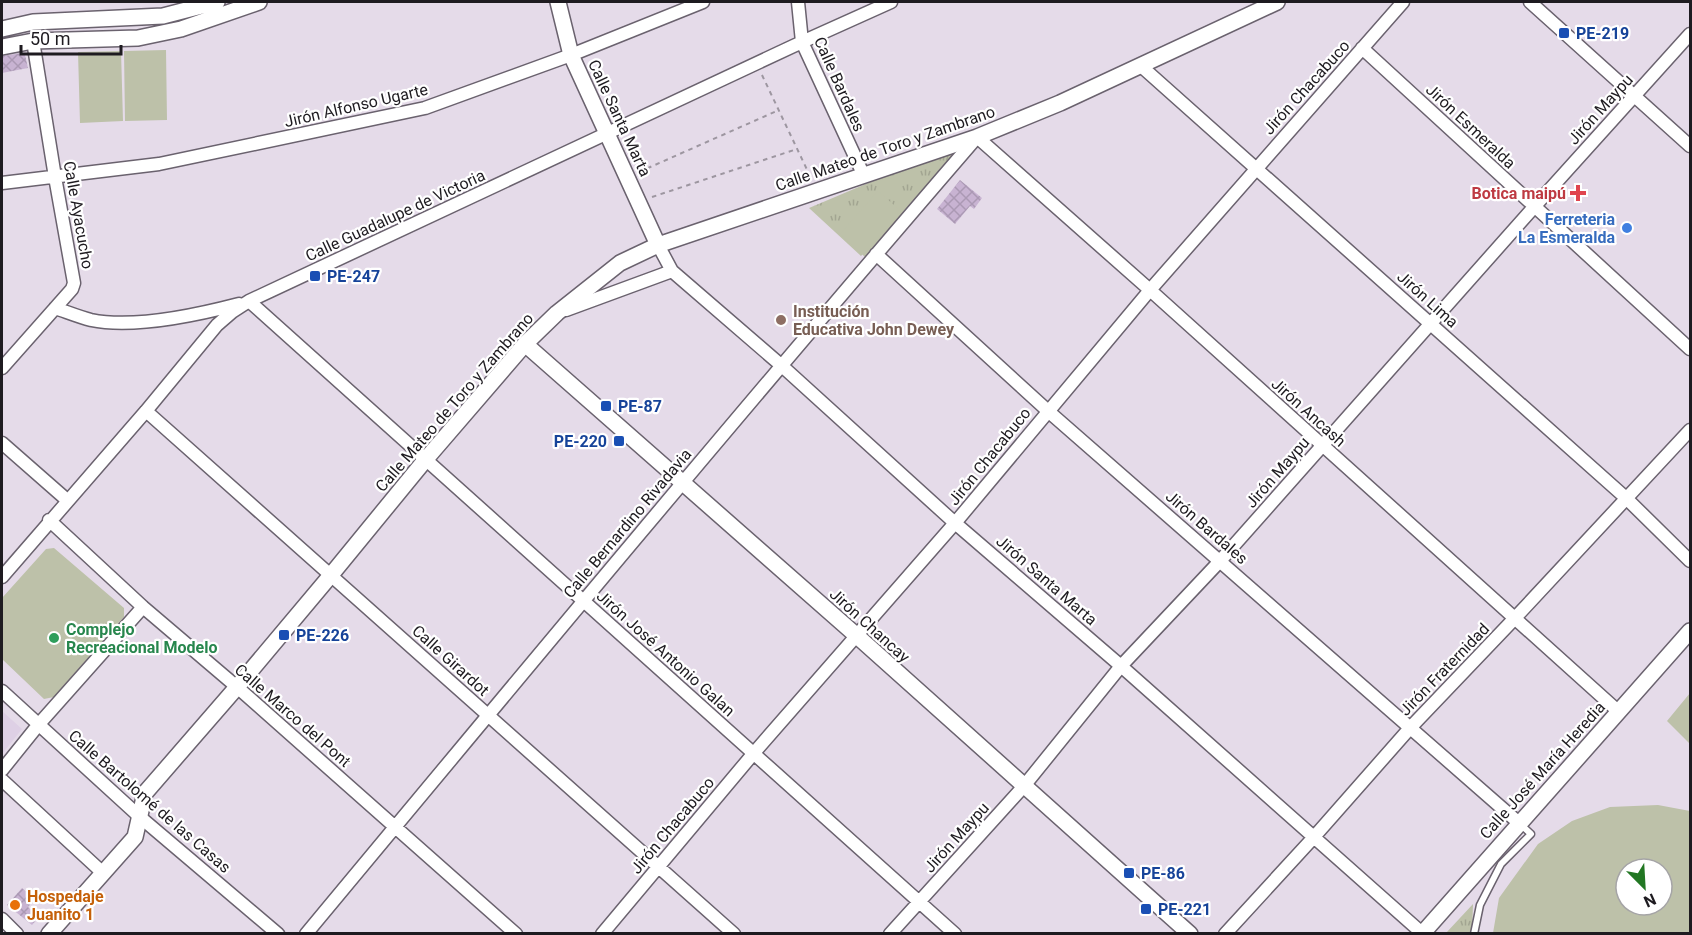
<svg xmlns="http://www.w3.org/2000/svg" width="1692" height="935" font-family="Roboto,sans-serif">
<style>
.built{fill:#ded0e5}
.grass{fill:url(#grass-tufts)}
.pitch{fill:#bdc1a9;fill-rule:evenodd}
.building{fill:url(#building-cross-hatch)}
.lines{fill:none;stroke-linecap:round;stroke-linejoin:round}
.service-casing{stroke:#6a626e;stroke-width:9}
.minor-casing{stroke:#6a626e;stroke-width:15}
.tertiary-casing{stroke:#6a626e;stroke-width:18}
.path{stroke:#9d96a0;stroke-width:2;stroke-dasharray:4.5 4.5;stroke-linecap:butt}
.service{stroke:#fff;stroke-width:6}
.minor{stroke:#fff;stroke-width:12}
.tertiary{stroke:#fff;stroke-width:15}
.transit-dot{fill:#1a4fb4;stroke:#fff;stroke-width:2}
.health-dot{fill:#e0444e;stroke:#fff;stroke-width:2}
.shop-dot{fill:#3f7fe0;stroke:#fff;stroke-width:2}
.education-dot{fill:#8d6e63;stroke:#fff;stroke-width:2}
.leisure-dot{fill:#2e9e5b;stroke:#fff;stroke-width:2}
.food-dot{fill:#e8710a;stroke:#fff;stroke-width:2}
.labels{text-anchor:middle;stroke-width:4.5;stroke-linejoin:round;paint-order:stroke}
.transit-label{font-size:16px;font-weight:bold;fill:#164399;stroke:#fff;text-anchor:start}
.street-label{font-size:16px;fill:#1e1b20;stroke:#fff}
.health-label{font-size:16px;font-weight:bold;fill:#be3a42;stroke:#fff;text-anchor:end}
.shop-label{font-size:16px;font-weight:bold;fill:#366cbe;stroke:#fff;text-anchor:end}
.education-label{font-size:16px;font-weight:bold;fill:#785e54;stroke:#fff;text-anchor:start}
.leisure-label{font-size:16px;font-weight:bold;fill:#27864d;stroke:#fff;text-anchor:start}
.food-label{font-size:16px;font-weight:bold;fill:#c56008;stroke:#fff;text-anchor:start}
</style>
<defs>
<pattern id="grass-tufts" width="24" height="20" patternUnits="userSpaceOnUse" patternTransform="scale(1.5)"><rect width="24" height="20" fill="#bdc1a9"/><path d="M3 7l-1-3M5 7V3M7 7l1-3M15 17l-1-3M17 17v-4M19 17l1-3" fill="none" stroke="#a2a591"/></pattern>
<pattern id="building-cross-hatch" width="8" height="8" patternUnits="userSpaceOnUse" patternTransform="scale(1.5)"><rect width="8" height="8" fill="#c8b3d2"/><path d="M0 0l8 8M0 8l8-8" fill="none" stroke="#ab99b4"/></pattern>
</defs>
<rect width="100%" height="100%" fill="#e5dbe9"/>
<path class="built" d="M2,711L22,729L2,754Z"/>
<path class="grass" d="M977,137L861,256L809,208Z
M1473,904L1472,933H1446Z"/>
<path class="pitch" d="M166,50L167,120L125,121L124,51Z
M121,51L123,121L80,123L78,52Z
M878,191L903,213L865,257L840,234Z
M54,548L124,608V617L54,697L44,699L2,659V598L46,549Z
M1690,693V744L1667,721Z
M1658,805L1690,811V933H1493L1499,898L1538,844L1572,821L1610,807ZM1626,869H1662V905H1626Z"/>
<path class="building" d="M22,53L25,55L28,68L2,73V56Z
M960,180L982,198L974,209L970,206L955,224L937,209Z
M22,888L35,899L28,907L39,917L32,925L7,905Z"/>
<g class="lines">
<defs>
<path id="service" d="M1474,934L1480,905L1501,864L1531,834L1520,824"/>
<path id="minor" d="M798,2L802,42L864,176
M1530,2L1690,146
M1362,48L1690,349
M1141,66L1626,498L1690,561
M2,183L159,164L425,108L571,55L703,2
M658,245L672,271L782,366L955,523L1121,666L1422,933
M876,254L1048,411L1519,823
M249,301L955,934
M55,308C67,312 79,317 91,320C134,329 197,315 239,304
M566,310L672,271
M2,368L72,289L74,283L55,177L33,41
M146,411L734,934
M2,443L67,500
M49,520L143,607L237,687L516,934
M2,577L146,411L217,325L232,312L249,301L802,42L891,2
M2,691L140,817L278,934
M2,770L39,724L143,607
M2,780L103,873
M2,919L17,934
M306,934C528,667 750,400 977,137L1150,290L1619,712
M602,934L753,754L955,523L1150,290L1403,2
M890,934L1024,786L1121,666L1220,561L1534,207L1690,34
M1225,934L1314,837L1410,728L1515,618L1690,430"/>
<path id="tertiary" d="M558,2L571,55L658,245
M2,29L33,22L163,16L217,2
M2,47L33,41L138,38L181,29L259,2
M525,344L857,636L1190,934
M49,934L135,837L145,793L237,687L331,575L426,459L525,344L557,313L620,263L658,245L977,137L1060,103L1277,2
M1422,934L1690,631"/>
</defs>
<use href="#service" class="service-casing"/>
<use href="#minor" class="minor-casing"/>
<use href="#tertiary" class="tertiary-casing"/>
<path class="path" d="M762,75L811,178
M639,172L779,110
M652,197L797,149"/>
<use href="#service" class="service"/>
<use href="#minor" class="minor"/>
<use href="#tertiary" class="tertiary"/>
</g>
<g class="transit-dot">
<rect x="1558" y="27" width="12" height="12" rx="3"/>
<rect x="309" y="270" width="12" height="12" rx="3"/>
<rect x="600" y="400" width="12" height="12" rx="3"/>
<rect x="613" y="435" width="12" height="12" rx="3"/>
<rect x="278" y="629" width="12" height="12" rx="3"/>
<rect x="1123" y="867" width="12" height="12" rx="3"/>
<rect x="1140" y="903" width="12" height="12" rx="3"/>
</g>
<path class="health-dot" d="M1575 184h6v6h6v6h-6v6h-6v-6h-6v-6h6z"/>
<circle class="shop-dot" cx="1627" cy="228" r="6"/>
<circle class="education-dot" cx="781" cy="320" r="6"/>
<circle class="leisure-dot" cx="54" cy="638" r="6"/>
<circle class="food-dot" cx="15" cy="905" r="6"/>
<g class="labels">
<g class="transit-label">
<text x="1576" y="39">PE-219</text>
<text x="327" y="282">PE-247</text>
<text x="618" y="412">PE-87</text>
<text x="607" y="447" text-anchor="end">PE-220</text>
<text x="296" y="641">PE-226</text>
<text x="1141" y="879">PE-86</text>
<text x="1158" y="915">PE-221</text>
</g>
<g class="street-label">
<text transform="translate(840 84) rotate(66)" y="6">Calle Bardales</text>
<text transform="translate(1306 87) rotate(-48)" y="6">Jirón Chacabuco</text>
<text transform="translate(356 105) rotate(-13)" y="6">Jirón Alfonso Ugarte</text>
<text transform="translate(1600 109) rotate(-48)" y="6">Jirón Maypu</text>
<text transform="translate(620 118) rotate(65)" y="6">Calle Santa Marta</text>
<text transform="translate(1471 126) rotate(43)" y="6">Jirón Esmeralda</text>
<text transform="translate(885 148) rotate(-19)" y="6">Calle Mateo de Toro y Zambrano</text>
<text transform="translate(79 215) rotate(80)" y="6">Calle Ayacucho</text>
<text transform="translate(395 215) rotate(-25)" y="6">Calle Guadalupe de Victoria</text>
<text transform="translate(1428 299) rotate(42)" y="6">Jirón Lima</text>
<text transform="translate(454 402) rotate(-49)" y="6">Calle Mateo de Toro y Zambrano</text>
<text transform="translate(1309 412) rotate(42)" y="6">Jirón Ancash</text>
<text transform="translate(989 456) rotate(-51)" y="6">Jirón Chacabuco</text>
<text transform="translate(1277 472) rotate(-49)" y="6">Jirón Maypu</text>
<text transform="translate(627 523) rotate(-50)" y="6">Calle Bernardino Rivadavia</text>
<text transform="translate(1207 527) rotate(41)" y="6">Jirón Bardales</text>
<text transform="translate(1047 580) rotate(41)" y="6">Jirón Santa Marta</text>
<text transform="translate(870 625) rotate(42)" y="6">Jirón Chancay</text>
<text transform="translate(666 653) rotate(42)" y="6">Jirón José Antonio Galan</text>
<text transform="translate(451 660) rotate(42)" y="6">Calle Girardot</text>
<text transform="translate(1444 669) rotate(-46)" y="6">Jirón Fraternidad</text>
<text transform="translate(293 715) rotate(41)" y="6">Calle Marco del Pont</text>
<text transform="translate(1542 770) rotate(-48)" y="6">Calle José María Heredia</text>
<text transform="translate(150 801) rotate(41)" y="6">Calle Bartolomé de las Casas</text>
<text transform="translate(672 825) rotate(-50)" y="6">Jirón Chacabuco</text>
<text transform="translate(956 837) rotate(-48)" y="6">Jirón Maypu</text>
</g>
<g class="health-label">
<text x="1566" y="199">Botica maipú</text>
</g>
<g class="shop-label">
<text x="1615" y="225">Ferreteria<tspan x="1615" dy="18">La Esmeralda</tspan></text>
</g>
<g class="education-label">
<text x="793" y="317">Institución<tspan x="793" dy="18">Educativa John Dewey</tspan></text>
</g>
<g class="leisure-label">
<text x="66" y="635">Complejo<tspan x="66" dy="18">Recreacional Modelo</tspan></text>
</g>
<g class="food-label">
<text x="27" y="902">Hospedaje<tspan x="27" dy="18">Juanito 1</tspan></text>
</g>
</g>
<rect width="1692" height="935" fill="none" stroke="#1e1b20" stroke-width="6"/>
<g transform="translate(1644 887) rotate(156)"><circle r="28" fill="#ffffff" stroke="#a5a4a6" stroke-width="1.5"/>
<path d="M0-4.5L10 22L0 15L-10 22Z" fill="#227723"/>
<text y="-9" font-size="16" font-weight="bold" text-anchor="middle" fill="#1e1b20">N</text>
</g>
<path d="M21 45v9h100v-9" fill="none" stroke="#1e1b20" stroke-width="3"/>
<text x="30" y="45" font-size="18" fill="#1e1b20" stroke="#ffffff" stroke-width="4.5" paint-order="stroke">50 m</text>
</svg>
